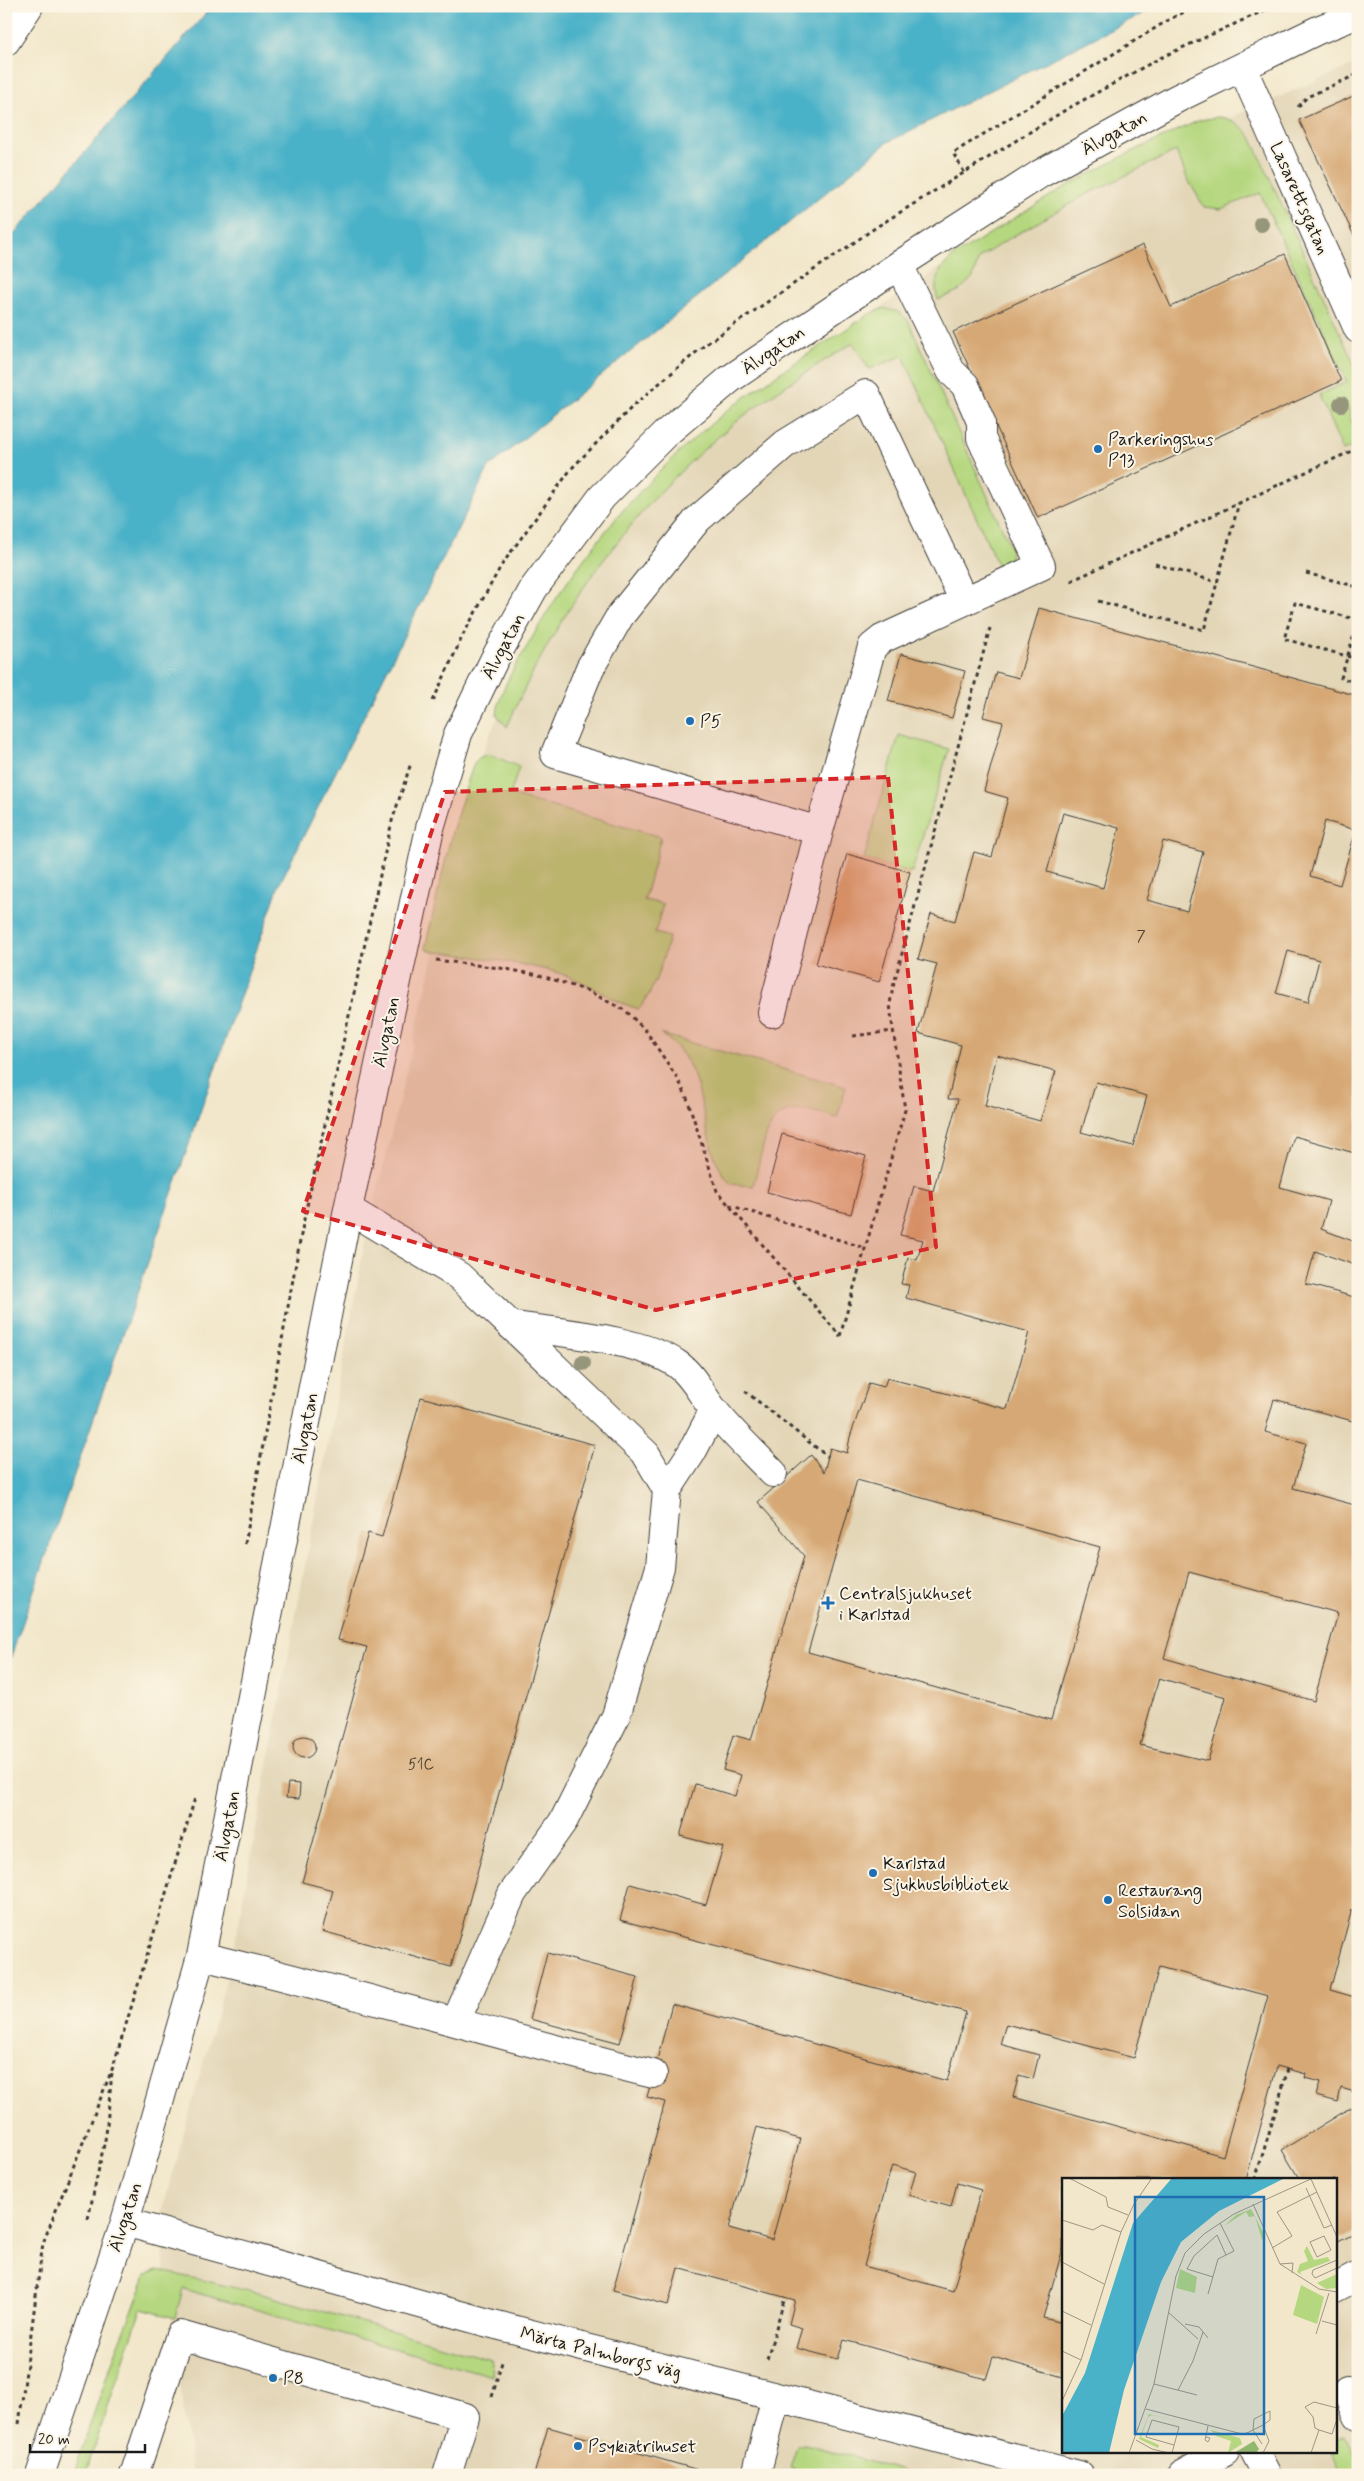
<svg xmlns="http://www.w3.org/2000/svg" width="1364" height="2481" font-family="Mynerve,sans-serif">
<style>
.built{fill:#e3d6b7;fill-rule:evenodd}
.green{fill:#b5d77f;stroke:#687a4e}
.water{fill:#49b1c8;stroke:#326672}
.building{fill:#d6a874;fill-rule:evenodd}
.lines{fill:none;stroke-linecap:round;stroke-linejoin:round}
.minor-casing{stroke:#3c3a36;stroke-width:30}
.path{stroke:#3c3a36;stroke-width:3;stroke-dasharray:4 4;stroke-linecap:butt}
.minor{stroke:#fff;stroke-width:28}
.tree{fill:#96967b}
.marked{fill:#d62828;fill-opacity:0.2;stroke:#d62828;stroke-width:4;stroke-dasharray:10 6;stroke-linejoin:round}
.poi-dot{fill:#1f6fb2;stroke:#fcf5e5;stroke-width:2}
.labels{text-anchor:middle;stroke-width:4;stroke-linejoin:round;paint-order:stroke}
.number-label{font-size:15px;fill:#4a3f32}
.street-label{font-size:18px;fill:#1c1c1c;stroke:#fcf5e5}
.poi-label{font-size:18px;fill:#1c1c1c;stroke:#fcf5e5;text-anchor:start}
.inset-road{fill:none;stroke:#9c9684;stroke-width:1}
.view{fill:#1f6fb2;fill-opacity:0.15;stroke:#1f6fb2;stroke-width:2.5}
.inset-edge{fill:none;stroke:#1c1c1c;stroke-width:2.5}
</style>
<rect width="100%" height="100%" fill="#fcf5e5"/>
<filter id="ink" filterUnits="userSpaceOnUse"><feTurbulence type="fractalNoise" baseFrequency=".02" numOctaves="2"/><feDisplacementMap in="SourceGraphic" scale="10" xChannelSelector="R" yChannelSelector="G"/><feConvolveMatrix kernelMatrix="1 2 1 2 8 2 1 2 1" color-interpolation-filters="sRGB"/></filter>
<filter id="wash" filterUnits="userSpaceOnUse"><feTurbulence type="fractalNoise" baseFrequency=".0096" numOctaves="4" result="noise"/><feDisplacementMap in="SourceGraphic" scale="20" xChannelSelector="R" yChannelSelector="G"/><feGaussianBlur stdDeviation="1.12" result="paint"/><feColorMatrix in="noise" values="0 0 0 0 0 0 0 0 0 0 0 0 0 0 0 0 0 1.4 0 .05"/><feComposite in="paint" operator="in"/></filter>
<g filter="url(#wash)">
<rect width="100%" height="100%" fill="#f2e7ca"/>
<path class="built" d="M1358,63V2475H192L159,2223L232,1959L364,1248L482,754L523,658L615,517L703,435L847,330L969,248L1111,169ZM1063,2180H1335V2452H1063Z"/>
<path class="green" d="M1218,117C1232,118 1242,125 1251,137L1358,373V404L1349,410C1349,420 1358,429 1358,440L1352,447L1343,451L1319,395L1347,382L1260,193L1221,209L1204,207L1187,178L1176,151L1082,197L1005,241L979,258L973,277L960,290L938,300C932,280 939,268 954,256L1061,189L1129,153L1200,120Z
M884,308L898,312L908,320L1010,546C1012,556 1009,564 999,568L903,356L869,369L853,343C810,369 763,399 725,431C631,510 555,614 507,727L497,715C499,687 520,660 533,636C583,550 650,472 728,410C773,375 822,346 869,314Z
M899,735L949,749L912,872L864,859Z
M489,754L519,767L510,795L661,837L644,900L663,904L655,933L669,937C662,962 656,988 639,1009C612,1002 587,981 559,973C523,963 486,959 449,953L432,952L425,948L452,832L466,787L474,763L480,757Z
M660,1034L846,1087L837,1118C765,1094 769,1128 753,1186L731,1184C693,1144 715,1064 660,1034Z
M157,2270L258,2293L488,2358L493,2362L492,2376L183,2289L175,2318L141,2309L85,2475H73L109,2369L143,2284L146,2275Z
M1344,2435L1358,2460V2475H1343L1331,2452H1335V2440Z
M804,2444L809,2445L916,2475H815L790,2468L797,2446Z"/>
<path class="water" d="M212,6H1158L888,142L489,467L279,885L6,1671V243Z"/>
<g id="blocks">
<path class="building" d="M1358,94V244L1299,120Z
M1143,245L1171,307L1285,254L1341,381L1038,518L953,332Z
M1039,608L1358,696V1154L1294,1136L1280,1187L1329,1201L1321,1229L1358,1243V1266L1315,1251L1306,1284L1358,1298V1416L1356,1422L1274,1399L1265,1432L1306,1443L1293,1488L1358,1506V1911L1352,1909L1330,1990L1358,1998V2093L1341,2088L1338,2102L1316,2096L1320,2082L1305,2078L1306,2074L1277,2066L1246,2180H1063V2248L1043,2318L1063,2323V2377L993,2357L986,2379L844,2340L838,2359L796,2348L802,2328L789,2324L795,2300L678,2268L668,2305L613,2290L665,2102L647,2097L672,2004L947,2081L966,2012L620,1920L630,1884L706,1905L723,1847L680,1836L695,1784L735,1796L741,1775L723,1770L733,1735L751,1740L804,1556L758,1502L811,1455L824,1472L830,1448L847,1453L850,1437L869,1383L884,1387L887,1378L1007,1409L1029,1332L906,1298L909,1285L901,1284L908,1258L917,1260L923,1240L900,1235L914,1186L933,1191L958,1099H948L961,1045L918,1033L937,964L918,959L931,914L955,921L974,852L992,857L1008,798L984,791L1003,722L983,717L996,672L1019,678ZM1063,813L1119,828L1103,888L1047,872ZM1325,821L1356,830L1340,885L1310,876ZM1163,841L1203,852L1187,911L1147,900ZM1288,951L1319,960L1308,1002L1276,993ZM997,1055L1056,1071L1040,1121L985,1106ZM1096,1082L1147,1096L1133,1146L1081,1132ZM857,1480L1100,1547L1051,1720L808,1652ZM1189,1572L1338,1613L1314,1701L1164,1658ZM1159,1678L1226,1697L1208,1761L1140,1745ZM1159,1967L1268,1996L1223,2156L1013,2097L1019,2075L1033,2079L1039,2055L1000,2044L1006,2024L1134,2058ZM757,2127L800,2139L772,2240L729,2228ZM892,2165L916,2172L909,2195L951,2207L957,2183L981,2190L953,2291L864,2266Z
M901,654L965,671L952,718L888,701Z
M847,854L910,872L879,982L816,964Z
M782,1134L866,1156L851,1214L767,1192Z
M421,1397L595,1445L451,1967L322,1931L333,1890L302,1882L367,1647L338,1640L368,1533L382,1537Z
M293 1747a11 11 0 1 1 22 0a11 11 0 1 1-22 0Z
M288,1783L300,1784L299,1799L286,1798Z
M547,1953L638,1977L620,2043L530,2019Z
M1358,2103V2231L1338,2241L1335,2237V2180H1300L1282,2150Z
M548,2427L702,2471L701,2475H534Z"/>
</g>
</g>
<g filter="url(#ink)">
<use href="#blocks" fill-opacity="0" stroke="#3c3a36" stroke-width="1"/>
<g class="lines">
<defs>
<path id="minor" d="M6,41L29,6
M1242,67L1358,329
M819,831L555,754L590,668L620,616L697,520L785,444L866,394L964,601
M772,1013L819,831L872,647L882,639L1041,566L981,438V422L965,385L951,371L899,265
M348,1209L459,1276L646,1454L667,1490
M510,1325C557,1333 639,1338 677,1364C693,1375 701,1394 713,1409C730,1431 753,1452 773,1473
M201,1956C353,1992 502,2037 653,2074
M456,2021L512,1894L564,1820L616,1716L660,1567L667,1490L692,1452L714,1410
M125,2222L485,2322L1079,2475
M1335,2288L1358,2276
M1347,2391L1358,2416
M1255,2452L1267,2475
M40,2475L125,2222L201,1956L348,1209L430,828L458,734L494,660L534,588L602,497L665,434L730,379L899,265L1040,174L1178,98L1318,30L1358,14
M134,2475L180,2335L465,2417L447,2475
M756,2475L776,2397
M1182,2475L1225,2452"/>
</defs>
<use href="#minor" class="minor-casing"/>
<path class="path" d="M1298,107L1307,97L1358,74
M964,172L953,153L1170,19L1197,6
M1155,564L1217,582
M1306,573L1358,587
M1071,581L1358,448
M1098,601L1204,630L1239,503
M1358,620L1295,603L1284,639L1358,659
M1358,621L1341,678L1358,683
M433,701L463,635L501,566L571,469L636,403L706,344L878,226L1067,109L1162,57L1274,6
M436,960L500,968L539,975L588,991L626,1011L646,1031L678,1079L687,1098L717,1191L840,1336
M853,1036L893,1031
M729,1205L865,1248
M840,1336L905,1110L892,1022L890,1004L893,987L990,628
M745,1391L828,1457
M245,1544L303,1224L392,821L411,763
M1255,2180L1288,2069
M88,2219L106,2135L112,2072
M767,2359L785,2297
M492,2397L502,2362
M19,2424L43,2243L113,2067L195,1798"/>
<use href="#minor" class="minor"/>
</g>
<g class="tree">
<circle cx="1261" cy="224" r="8"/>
<circle cx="1341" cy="404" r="8"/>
<circle cx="583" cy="1363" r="8"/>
</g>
</g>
<path class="marked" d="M888,777L936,1247L656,1310L303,1211L445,792Z"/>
<g class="poi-dot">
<circle cx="1098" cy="449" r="5"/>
<circle cx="690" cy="721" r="5"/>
<path d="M825.5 1595.5h5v5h5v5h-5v5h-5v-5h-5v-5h5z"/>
<circle cx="873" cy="1873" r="5"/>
<circle cx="1108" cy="1900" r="5"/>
<circle cx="273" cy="2378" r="5"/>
<circle cx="578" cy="2446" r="5"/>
</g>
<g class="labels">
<g class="number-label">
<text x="1141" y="941">7</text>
<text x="421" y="1769">51C</text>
</g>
<g class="street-label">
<text transform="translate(1114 133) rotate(-29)" y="6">Älvgatan</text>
<text transform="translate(1300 198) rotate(66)" y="6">Lasarettsgatan</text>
<text transform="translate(773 350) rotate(-34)" y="6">Älvgatan</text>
<text transform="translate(503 646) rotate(-62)" y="6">Älvgatan</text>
<text transform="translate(386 1032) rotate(-78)" y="6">Älvgatan</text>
<text transform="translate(305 1428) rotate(-79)" y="6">Älvgatan</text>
<text transform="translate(227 1826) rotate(-79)" y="6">Älvgatan</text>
<text transform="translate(125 2217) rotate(-72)" y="6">Älvgatan</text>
<text transform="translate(601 2352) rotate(14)" y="6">Märta Palmborgs väg</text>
</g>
<g class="poi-label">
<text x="1108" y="445">Parkeringshus<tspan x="1108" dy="21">P13</tspan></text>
<text x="700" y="727">P5</text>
<text x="839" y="1599">Centralsjukhuset<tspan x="839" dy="21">i Karlstad</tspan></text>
<text x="883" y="1869">Karlstad<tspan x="883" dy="21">Sjukhusbibliotek</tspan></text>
<text x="1118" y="1896">Restaurang<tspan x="1118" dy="21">Solsidan</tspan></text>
<text x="283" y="2384">P8</text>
<text x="588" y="2452">Psykiatrihuset</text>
</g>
</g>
<g transform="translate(1062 2178)">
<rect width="275" height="275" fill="#f2e7ca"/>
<path d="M189,31L203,58L200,62L193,38L187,39L184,34L162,48L174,37ZM245,68L252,82L266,79L268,83L238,94L240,97L235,94L238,86L246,83L242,73ZM118,91L135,99L133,115L114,110ZM275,96V110L264,111L255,105ZM239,107L262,119L255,146L231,137ZM87,236L120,244L90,237L86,239L79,259L97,267L96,270L77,261ZM149,252L178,260L180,266L166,275L169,263L154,258Z" fill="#b5d77f"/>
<path d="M192,263L197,271L194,275H172Z" fill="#90b86e"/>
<path d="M110,0H223L157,33L119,64L99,104L62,212L47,275H0V238L23,195L71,45Z" fill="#49b1c8"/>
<path class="inset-road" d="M7,0L44,19L46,29L66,37M249,1L275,59M244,10L262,50L270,47M191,26L218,86L257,111L275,114M0,42L31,52L40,47L59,54M262,58L269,72L255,79L248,64ZM210,70L230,58L215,34L255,14M275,82L251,92L250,96L253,100L275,90M0,84L42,106M218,86L231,85L230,95M151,99L125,91L132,78L155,57L164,77M146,116L156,81L172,73L158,45M0,133L29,147M106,134L136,161M260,143L275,147M123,146L137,149L146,160M254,156L267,115M0,173L19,182M92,206L135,217M116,212L131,183L141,154M0,223L19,182L59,54L72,26L90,0M275,230L252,224L243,229L251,239L253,250L257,252L270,256L275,241M84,231L180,256L185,255L201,247L208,242V233L192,241L191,252L200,266M144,259L148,260L146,264L143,262L146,248M74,262L90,271L107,275M67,275L92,206L114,98L123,75L142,56L172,36L251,0M110,275L117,249L90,242L84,259L112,267M201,275L207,263L201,247M249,275L257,252"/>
<path class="view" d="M73,19H202V256H73Z"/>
<rect width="275" height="275" class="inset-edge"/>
</g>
<rect width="1364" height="2481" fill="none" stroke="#fcf5e5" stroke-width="25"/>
<path d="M30 2444v8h115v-8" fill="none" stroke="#1c1c1c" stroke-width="2.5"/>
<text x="38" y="2444" font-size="15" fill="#1c1c1c" stroke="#fcf5e5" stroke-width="4" paint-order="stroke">20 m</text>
</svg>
